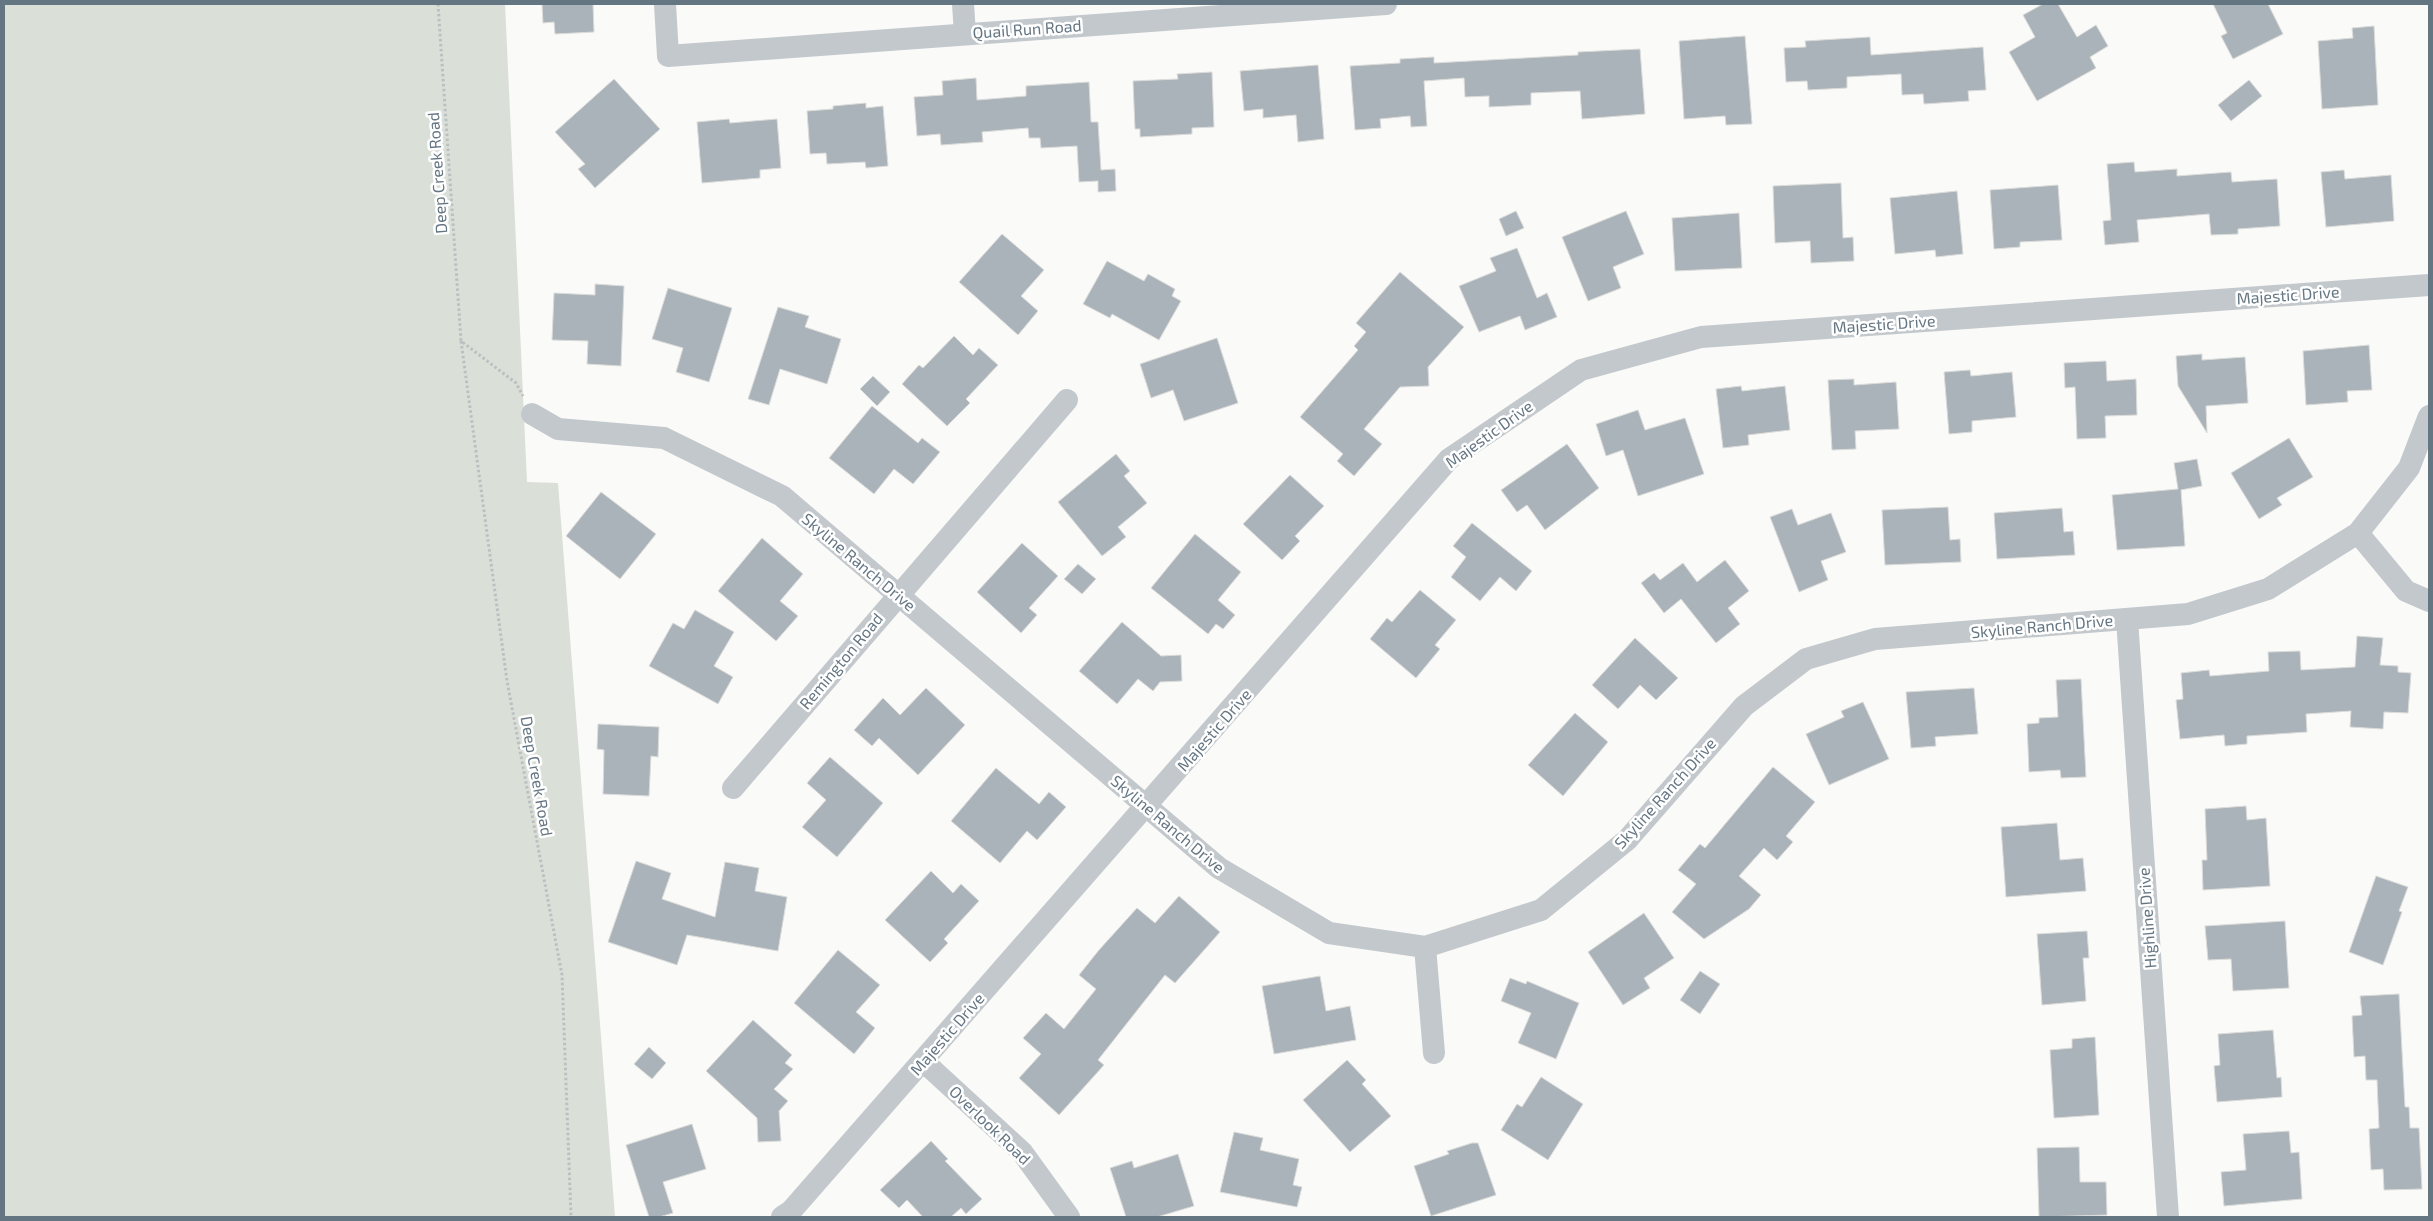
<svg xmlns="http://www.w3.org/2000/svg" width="2433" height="1221" font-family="'Exo 2',sans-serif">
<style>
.green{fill:#dadfd7}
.building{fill:#aab3b9;stroke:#dcdcda}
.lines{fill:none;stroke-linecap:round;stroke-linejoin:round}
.path{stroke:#bbbfc2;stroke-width:3;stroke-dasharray:2.5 2.5;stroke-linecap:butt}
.minor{stroke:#c3c8cc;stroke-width:22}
.labels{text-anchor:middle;stroke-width:5;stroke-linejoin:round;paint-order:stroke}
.street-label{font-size:16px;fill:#657683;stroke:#fff}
</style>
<rect width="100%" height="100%" fill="#fafaf8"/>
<path class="green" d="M4,4H505L527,482L558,483L615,1217H4Z"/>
<path class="building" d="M542,4H593L594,32L555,34L554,22L543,23Z
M2043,4H2058L2077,37L2096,25L2108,46L2090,57L2096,68L2037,101L2009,52L2035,37L2023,15Z
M2213,4H2268L2283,34L2233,59L2221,36L2227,33Z
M2374,26L2378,105L2322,109L2318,41L2353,38L2352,28Z
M1745,36L1752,124L1726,125L1725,116L1684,119L1679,41Z
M1870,37L1871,55L1983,47L1986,90L1968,91L1969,101L1924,104L1923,94L1902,95L1901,74L1847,77V88L1808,90L1807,81L1786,82L1784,48L1806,47L1805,41Z
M1640,49L1645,114L1582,119L1580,91L1531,93V105L1489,107V96L1465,97L1464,78L1424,81L1427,126L1411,127L1410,116L1380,119L1381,128L1355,130L1350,66L1400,63V59L1434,57V63L1578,55V52Z
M1318,65L1324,139L1298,142L1296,115L1263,118V109L1244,111L1240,71Z
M1212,72L1214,127L1192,128V134L1140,137V129H1135L1133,81L1178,79L1177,74Z
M976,78L977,100L1026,96V86L1089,82L1091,122H1098L1101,170L1115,169L1116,191L1098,192V181L1079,182L1077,146L1041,148L1040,138H1029L1028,128L982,132L983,142L941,145L940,134L917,136L914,97L943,95L942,81Z
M614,79L660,129L595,188L578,169L585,164L555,132Z
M2249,80L2262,96L2231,121L2218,105Z
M866,103V108L883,106L888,166L866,168L865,162L827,164L826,153L810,154L807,111L833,109V106Z
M729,119L730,123L777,119L781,168L760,170V178L702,183L697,122Z
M2134,162L2135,172L2177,169V176L2231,172L2232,182L2277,179L2280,226L2238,229V234L2211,235L2209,214L2137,220L2139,242L2105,245L2103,221L2111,220L2107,164Z
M2344,170L2345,179L2391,175L2394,221L2326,227L2321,172Z
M1841,183L1843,238L1853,237L1854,261L1811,263L1810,241L1775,243L1773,186Z
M2058,185L2062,240L2020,242V247L1994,249L1990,190Z
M1957,191L1963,254L1936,257L1935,250L1895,254L1890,198Z
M1516,211L1524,228L1506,236L1499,219Z
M1626,211L1644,254L1613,267L1621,288L1588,301L1562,237Z
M1739,213L1742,268L1675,271L1672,218Z
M1002,234L1044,270L1021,296L1038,311L1018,335L959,282Z
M1517,248L1537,298L1547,293L1557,317L1525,330L1520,316L1479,332L1459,286L1496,271L1490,258Z
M1107,261L1144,281L1148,274L1175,289L1172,296L1181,301L1159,340L1112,314L1110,318L1083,304Z
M1400,272L1464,327L1428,367L1429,386L1400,387L1364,429L1382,444L1354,476L1337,461L1343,454L1300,417L1358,350L1354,346L1366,332L1356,323Z
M595,284L624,286L621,366L587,364L588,341L552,340L554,293L595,295Z
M668,288L732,308L709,382L676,372L683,348L652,339Z
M778,307L809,316L805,327L841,339L827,384L780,369L769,405L748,399Z
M954,336L973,355L979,348L998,365L966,399L970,403L947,426L902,384L919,365L923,368Z
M1217,338L1238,403L1184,421L1173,390L1151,398L1140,364Z
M2369,345L2372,390L2347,391L2348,402L2306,405L2303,351Z
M2202,354V360L2245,357L2248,403L2206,406L2207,433L2178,386L2176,356Z
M2106,361L2107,381L2136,379L2137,415L2105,416L2106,438L2077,439L2075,387L2065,388L2064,363Z
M1970,370L1971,376L2012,372L2016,417L1972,421V432L1949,434L1944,372Z
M873,376L890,392L877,406L860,389Z
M1854,379V385L1896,382L1899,429L1855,431L1856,449L1832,450L1828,380Z
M1741,386L1742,391L1785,386L1790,430L1748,435L1749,445L1723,448L1716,389Z
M872,406L918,443L922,438L940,452L913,484L894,469L874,494L829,458Z
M1638,410L1645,430L1685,418L1704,474L1638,496L1623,450L1606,456L1596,424Z
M2289,438L2313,477L2277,498L2282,505L2259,519L2231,473Z
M1567,444L1599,488L1545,530L1527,505L1517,512L1501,490Z
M1116,454L1130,471L1124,476L1147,503L1118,527L1126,537L1102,556L1058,502Z
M2197,459L2202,486L2181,490L2185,546L2117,550L2112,495L2178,489L2174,463Z
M1290,475L1324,506L1295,536L1300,541L1282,560L1243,524Z
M601,492L656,534L620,579L566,536Z
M1948,507L1950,540L1960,539L1961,562L1885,565L1882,510Z
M2062,508L2064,532L2073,531L2075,555L1997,559L1994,513Z
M1792,509L1798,525L1831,513L1846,552L1821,561L1828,580L1799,592L1770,517Z
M1472,523L1532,571L1516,591L1500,577L1480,601L1451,577L1466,557L1453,546Z
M1195,534L1241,572L1218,600L1235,615L1223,629L1216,624L1208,634L1151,588Z
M762,538L803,574L780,601L798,616L776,641L718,591Z
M1022,543L1058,576L1029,608L1037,615L1021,633L977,592Z
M1725,560L1749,591L1728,608L1740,624L1716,643L1681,599L1664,613L1641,583L1654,573L1660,580L1683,563L1697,582Z
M1078,564L1096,579L1082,594L1064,579Z
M1420,590L1456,620L1435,645L1440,649L1416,678L1370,639L1387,618L1392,622Z
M695,610L734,632L714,666L733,677L718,704L649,666L673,623L684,629Z
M1122,622L1161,656L1181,655L1182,681L1160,682L1153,691L1138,679L1117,704L1079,671Z
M2357,636L2383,638L2380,665L2398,666V672L2411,673L2408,713L2384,712L2383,729L2350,727L2351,711L2306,714L2307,732L2247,736V744L2225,746L2224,735L2180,739L2176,700L2183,699L2181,673L2209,670L2210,676L2269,671L2268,652L2300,651L2301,670L2355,667Z
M1635,638L1678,678L1656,700L1640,685L1618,709L1592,685Z
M2081,679L2086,777L2061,778L2060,770L2029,772L2027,724L2039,723V718L2058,717L2056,680Z
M926,688L965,725L918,775L879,738L872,746L854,730L883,698L900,715Z
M1974,688L1978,734L1935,737L1936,746L1911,748L1906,692Z
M1863,702L1889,759L1829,785L1806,734L1844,717L1841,711Z
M1575,713L1608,742L1563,796L1528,765Z
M598,724L659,727L658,757L651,756L649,796L603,794L604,750L597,749Z
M830,757L883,803L837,857L802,827L826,800L807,783Z
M1773,767L1815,802L1786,836L1793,842L1777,860L1764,848L1739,876L1761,895L1749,909L1704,939L1672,912L1696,884L1678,870L1700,844L1705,848Z
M996,768L1039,804L1049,792L1066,807L1037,840L1027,831L1000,863L951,821Z
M2246,806L2247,820L2266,818L2270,886L2203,890L2202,860H2207L2205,809Z
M2057,823L2060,860L2083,858L2086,891L2006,897L2001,827Z
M636,861L671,873L662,899L715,917L725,862L759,868L755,891L787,897L778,951L687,935L677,965L608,942Z
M931,871L953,893L961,884L979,901L944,939L948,943L930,962L885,920Z
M2376,876L2408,887L2399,911L2402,912L2383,965L2349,952Z
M1179,896L1220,932L1175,983L1165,975L1098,1060L1104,1065L1059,1115L1019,1078L1041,1054L1023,1038L1046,1013L1064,1029L1096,989L1079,975L1099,950L1137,908L1155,923Z
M1644,913L1674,958L1644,978L1650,988L1623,1005L1588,952Z
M2285,921L2289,988L2233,991L2231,959L2208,960L2205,926Z
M2087,931L2089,958H2083L2086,1001L2042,1005L2037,934Z
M838,950L880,985L856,1012L875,1028L854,1054L794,1003Z
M1700,971L1720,984L1700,1014L1680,1000Z
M1320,976L1326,1011L1350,1006L1356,1040L1274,1054L1262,986Z
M1510,978L1526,984L1527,981L1579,1003L1556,1059L1518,1043L1531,1013L1501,1001Z
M2399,994L2405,1107H2409L2410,1128H2419L2422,1189L2384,1190L2383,1169L2371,1170L2369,1129L2379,1128L2377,1080H2366L2365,1056L2354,1057L2352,1016L2362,1015L2360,996Z
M753,1020L792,1055L785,1063L793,1069L774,1089L788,1101L779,1111L781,1141L758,1142L757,1118L706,1071Z
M2273,1030L2277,1078L2281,1077L2282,1097L2217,1102L2214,1066L2220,1065L2218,1034Z
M2095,1037L2099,1115L2054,1118L2050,1050L2072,1048V1039Z
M649,1047L666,1063L652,1079L634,1064Z
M1347,1060L1366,1080L1362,1084L1391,1116L1350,1152L1303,1100Z
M1541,1077L1583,1104L1548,1160L1501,1130L1517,1104L1522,1107Z
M692,1124L706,1169L663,1182L673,1213L659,1217H649L626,1145Z
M2289,1131L2291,1153L2299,1152L2302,1199L2224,1206L2221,1172L2246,1170L2243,1134Z
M1234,1132L1263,1138L1260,1150L1299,1159L1293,1185L1302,1187L1297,1207L1220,1192Z
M931,1141L948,1159L945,1161L982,1199L966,1214L961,1208L951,1217H923L907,1200L899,1208L880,1190Z
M1472,1143H1478L1496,1195L1431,1216L1414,1166L1449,1154L1447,1151Z
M2079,1147L2080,1182H2106L2107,1215L2039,1217L2037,1148Z
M1178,1154L1194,1206L1157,1217H1126L1110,1168L1132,1161L1134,1168Z"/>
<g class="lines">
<path class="path" d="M438,4L461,341L516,383L523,396
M461,341L507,681L562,975L571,1217"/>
<path class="minor" d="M665,4L668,56L1386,4
M963,4L965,34
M532,414L558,429L664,438L782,496L1219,868L1329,933L1425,947L1541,910L1627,840L1744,706L1806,659L1875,639L2188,614L2268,589L2358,533L2409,468L2429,416
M2358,533L2406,591L2429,601
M2127,619L2168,1217
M733,788L1067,400
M1425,947L1434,1053
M923,1061L1022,1152L1069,1217
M782,1217L791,1211L1449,459L1581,370L1701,337L2429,285"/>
</g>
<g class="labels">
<g class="street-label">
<text transform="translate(1027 29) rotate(-4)" y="6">Quail Run Road</text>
<text transform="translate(437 173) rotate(-94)" y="6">Deep Creek Road</text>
<text transform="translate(2288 295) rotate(-4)" y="6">Majestic Drive</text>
<text transform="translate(1884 324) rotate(-4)" y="6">Majestic Drive</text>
<text transform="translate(1489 434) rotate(-36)" y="6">Majestic Drive</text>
<text transform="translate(859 562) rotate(40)" y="6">Skyline Ranch Drive</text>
<text transform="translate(2042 626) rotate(-5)" y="6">Skyline Ranch Drive</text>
<text transform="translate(841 661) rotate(-50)" y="6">Remington Road</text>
<text transform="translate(1214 730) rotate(-49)" y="6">Majestic Drive</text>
<text transform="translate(537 776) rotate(80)" y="6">Deep Creek Road</text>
<text transform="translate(1665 793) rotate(-48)" y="6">Skyline Ranch Drive</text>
<text transform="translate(1168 824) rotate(40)" y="6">Skyline Ranch Drive</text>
<text transform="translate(2147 918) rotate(-94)" y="6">Highline Drive</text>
<text transform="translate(947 1034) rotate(-49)" y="6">Majestic Drive</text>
<text transform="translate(990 1125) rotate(44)" y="6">Overlook Road</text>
</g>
</g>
<rect width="2433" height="1221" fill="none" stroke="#657683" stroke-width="10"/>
</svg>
